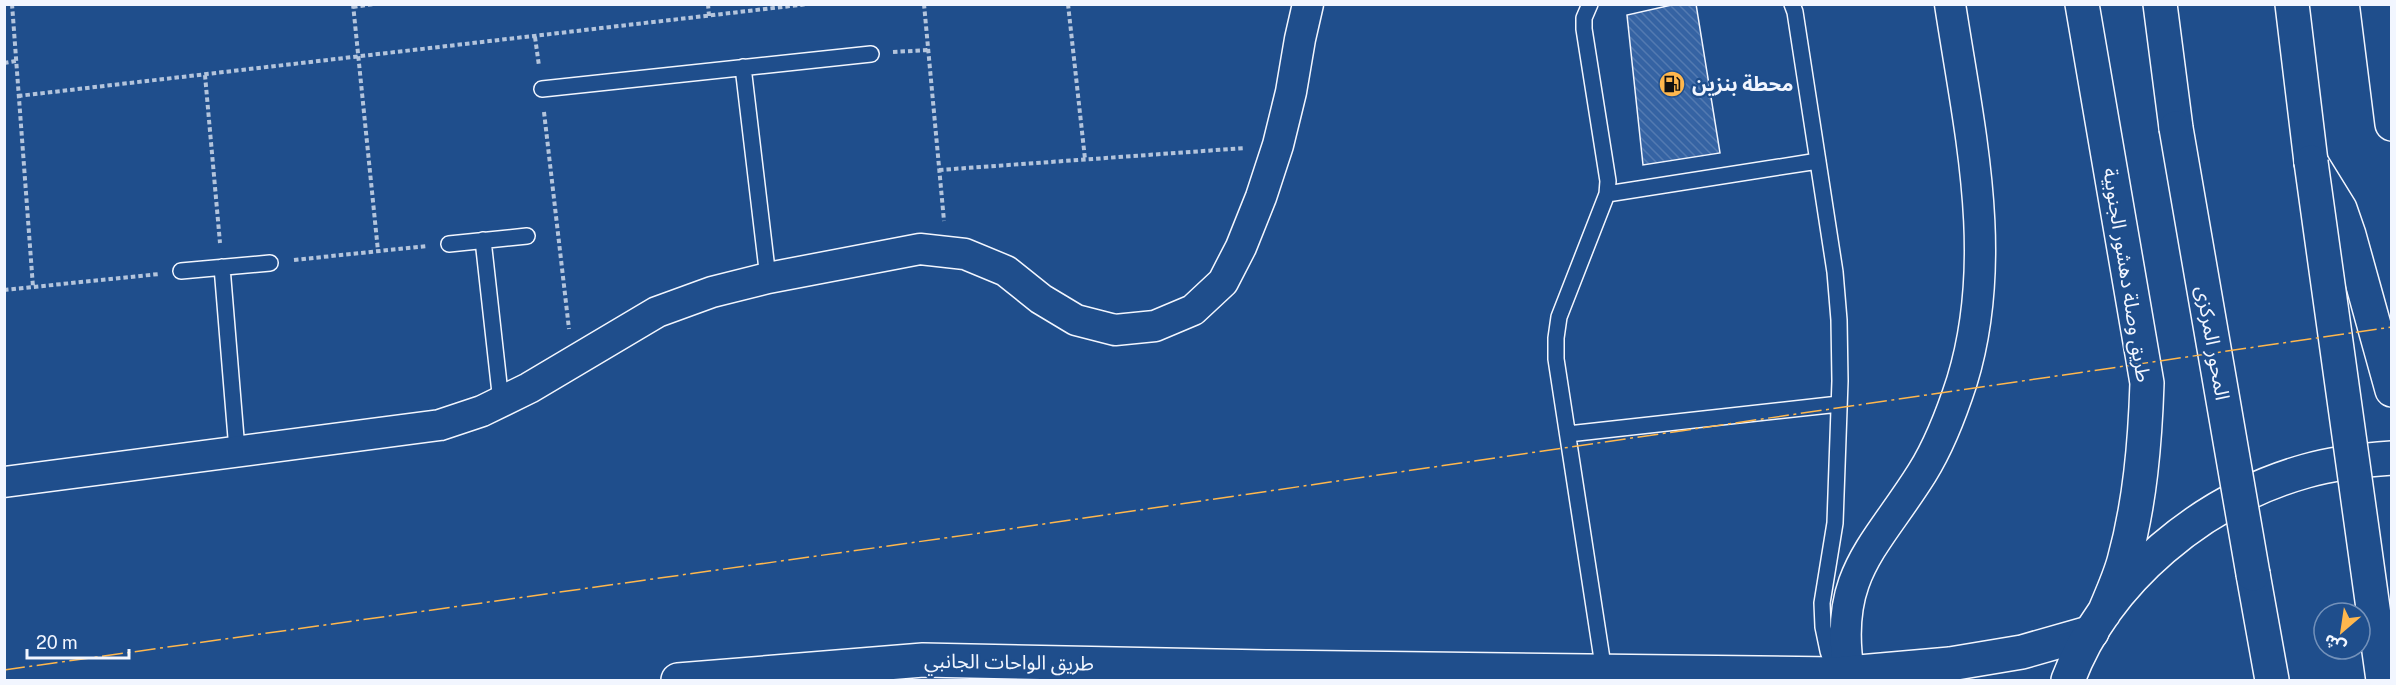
<svg xmlns="http://www.w3.org/2000/svg" width="2396" height="685" font-family="'Public Sans','Noto Sans Arabic',sans-serif">
<style>
.building{fill:url(#building-back-hatch);stroke:#f2f6ff;stroke-width:1.5}
.lines{fill:none;stroke-linecap:round;stroke-linejoin:round}
.service-casing{stroke:#f2f6ff;stroke-width:18}
.minor-casing{stroke:#f2f6ff;stroke-width:33}
.tertiary-casing{stroke:#f2f6ff;stroke-width:36}
.secondary-casing{stroke:#f2f6ff;stroke-width:36}
.trunk-casing{stroke:#f2f6ff;stroke-width:36}
.path{stroke:#b3c4dc;stroke-width:4;stroke-dasharray:4.5 3;stroke-linecap:butt}
.service{stroke:#1f4e8c;stroke-width:15}
.minor{stroke:#1f4e8c;stroke-width:30}
.tertiary{stroke:#1f4e8c;stroke-width:33}
.secondary{stroke:#1f4e8c;stroke-width:33}
.trunk{stroke:#1f4e8c;stroke-width:33}
.trunk-bridge-casing{stroke:#f2f6ff;stroke-width:36;stroke-linecap:butt}
.trunk-bridge{stroke:#1f4e8c;stroke-width:33}
.power{stroke:#ffb74d;stroke-width:1.5;stroke-dasharray:21 4.5 3 4.5;stroke-linecap:butt}
.labels{text-anchor:middle;stroke-width:4.5;stroke-linejoin:round;paint-order:stroke}
.poi-label{font-size:20px;font-weight:bold;fill:#f2f6ff;stroke:#1f4e8c;text-anchor:start}
.street-label{font-size:20px;fill:#f2f6ff;stroke:#1f4e8c}
</style>
<defs>
<pattern id="building-back-hatch" width="6" height="6" patternUnits="userSpaceOnUse" patternTransform="scale(1.5)"><rect width="6" height="6" fill="#3563a3"/><path d="M-1 5l2 2M0 0l6 6M5-1l2 2" fill="none" stroke="#537ab1"/></pattern>
</defs>
<rect width="100%" height="100%" fill="#1f4e8c"/>
<path class="building" d="M1676,4H1696L1720,153L1643,165L1627,15Z"/>
<g class="lines">
<defs>
<path id="service" d="M1590,4L1584,18V29L1608,181L1607,194L1559,317L1556,338V359L1604,672
M1792,4L1795,12L1835,272L1839,320L1840,381L1835,523L1822,603L1823,627L1828,651L1836,674
M743,67L768,278
M542,89L871,54
M1607,194L1818,161
M483,240L501,402
M449,244L527,236
M222,267L237,450
M181,271L270,263
M1568,434L1839,404"/>
<path id="minor" d="M4,482L440,425L482,411L529,388L657,312L712,292L768,278L920,249L965,254L1006,271L1041,299L1076,320L1115,330L1155,326L1193,310L1223,282L1241,247L1261,197L1278,145L1291,92L1300,39L1308,4
M1849,673C1833,575 1875,548 1922,473C1939,446 1952,412 1962,381C2000,257 1969,129 1950,4"/>
<path id="tertiary" d="M678,680L923,660L1266,667L1836,674L1950,664L2022,652L2092,632"/>
<path id="secondary" d="M2082,4L2147,383C2145,443 2140,503 2124,561C2119,579 2111,596 2104,613
M2377,4L2392,124
M2311,162L2340,209L2349,235L2392,390
M2068,680C2106,579 2203,500 2306,471C2334,463 2363,460 2392,458"/>
<path id="trunk" d="M2160,4L2176,128
M2292,4L2311,162
M2253,574L2272,680"/>
</defs>
<use href="#service" class="service-casing"/>
<use href="#minor" class="minor-casing"/>
<use href="#tertiary" class="tertiary-casing"/>
<use href="#secondary" class="secondary-casing"/>
<use href="#trunk" class="trunk-casing"/>
<path class="path" d="M12,4L33,287
M353,4L378,251
M708,4L709,16
M924,4L944,221
M1068,4L1085,159
M353,7L374,4
M535,37L539,66
M893,52L929,50
M4,63L16,61
M205,75L220,243
M18,96L808,4
M544,112L569,329
M939,170L1245,148
M294,260L427,246
M4,290L159,274"/>
<use href="#service" class="service"/>
<use href="#minor" class="minor"/>
<use href="#tertiary" class="tertiary"/>
<use href="#secondary" class="secondary"/>
<use href="#trunk" class="trunk"/>
<defs>
<path id="trunk-bridge" d="M2176,128L2253,574
M2311,162L2383,680"/>
</defs>
<use href="#trunk-bridge" class="trunk-bridge-casing"/>
<use href="#trunk-bridge" class="trunk-bridge"/>
<path class="power" d="M4,670L1009,529L2392,327"/>
</g>
<defs>
<symbol id="fuel-disc" viewBox="-11 -11 22 22"><circle r="9.5" fill="#ffb74d" stroke="#1f4e8c"/><path d="M-5.5-6h7V0h2V4h1.3V-2.5L3-4.5l.8-.8L6-3V5H2.5V1h-1V6h-7ZM-4.2-4.7v3.2H.2V-4.7Z" fill="#111"/></symbol>
</defs>
<g fill-rule="evenodd">
<use href="#fuel-disc" x="1657" y="69" width="30" height="30"/>
</g>
<g class="labels">
<g class="poi-label">
<text x="1692" y="91">محطة بنزين</text>
</g>
<g class="street-label">
<text transform="translate(2127 275) rotate(81)" y="7">طريق وصلة دهشور الجنوبية</text>
<text transform="translate(2213 343) rotate(80)" y="7">المحور المركزى</text>
<text transform="translate(1009 662) rotate(1)" y="7">طريق الواحات الجانبي</text>
</g>
</g>
<rect width="2396" height="685" fill="none" stroke="#f2f6ff" stroke-width="12"/>
<g transform="translate(2342 631) rotate(209)"><circle r="28" fill="#1f4e8c" stroke="#7391ba" stroke-width="1.5"/>
<path d="M0-4.5L10 22L0 15L-10 22Z" fill="#ffb74d"/>
<text y="-9" font-size="16" font-weight="bold" text-anchor="middle" fill="#f2f6ff">ش</text>
</g>
<path d="M27 649v9h102v-9" fill="none" stroke="#f2f6ff" stroke-width="3"/>
<text x="36" y="649" font-size="18" fill="#f2f6ff" stroke="#1f4e8c" stroke-width="4.5" paint-order="stroke">20 m</text>
</svg>
